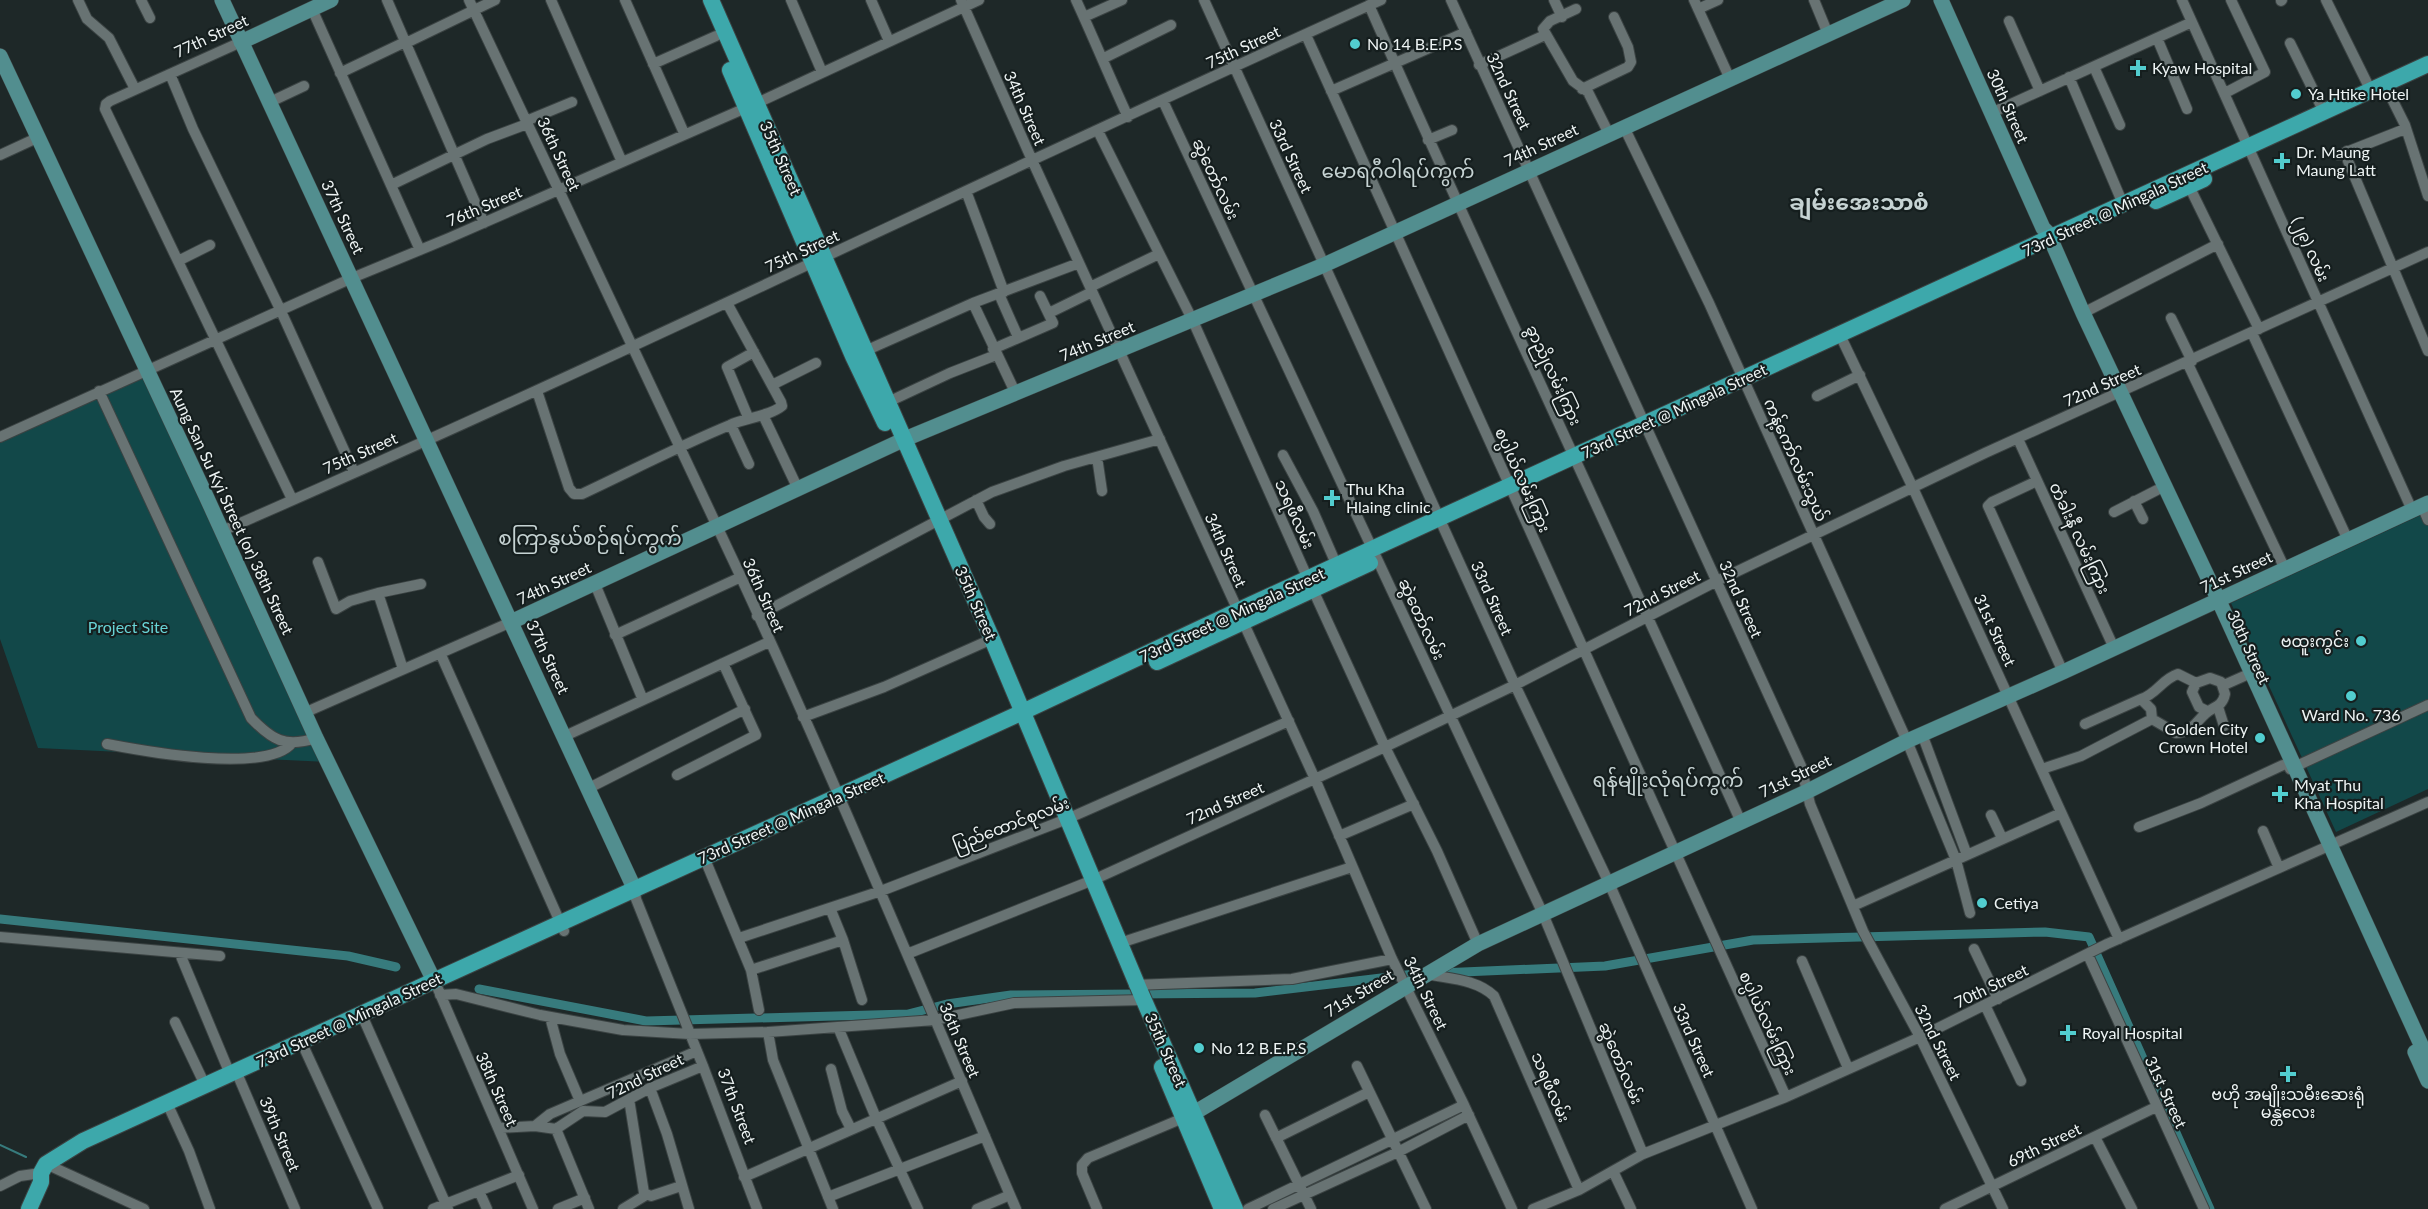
<svg xmlns="http://www.w3.org/2000/svg" width="2428" height="1209" font-family="Lato,'Noto Sans Myanmar',sans-serif">
<style>
.green{fill:#124849}
.lines{fill:none;stroke-linecap:round;stroke-linejoin:round}
.stream{stroke:#377b7d;stroke-width:2}
.canal{stroke:#377b7d;stroke-width:9}
.street-casing{stroke:#3b4343;stroke-width:12}
.secondary-casing{stroke:#3b4343;stroke-width:16}
.primary-casing{stroke:#3b4343;stroke-width:18}
.street{stroke:#687373;stroke-width:10}
.secondary{stroke:#528e8f;stroke-width:15}
.primary{stroke:#3da8ab;stroke-width:16}
.poi-dot{fill:#52cdcf;stroke:#151e1e;stroke-width:2}
.labels{text-anchor:middle;stroke-width:4.5;stroke-linejoin:round;paint-order:stroke}
.street-label{font-size:16px;fill:#eef4f4;stroke:#151e1e}
.poi-label{font-size:16px;fill:#eef4f4;stroke:#151e1e;text-anchor:start}
.park-label{font-size:16px;fill:#68d3d5;stroke:#151e1e}
.quarter-label{font-size:20px;fill:#c6d3d3;stroke:#151e1e}
.district-label{font-size:22px;font-weight:bold;fill:#c6d3d3;stroke:#151e1e}
</style>
<rect width="100%" height="100%" fill="#1e2828"/>
<path class="green" d="M148,372L328,762L38,748L0,639V438Z
M2423,514L2428,526V789L2336,832L2231,603Z"/>
<g class="lines">
<path class="stream" d="M0,1145L26,1157"/>
<path class="canal" d="M0,919L348,956L396,967
M1440,973L1605,966L1753,940L2045,932L2089,937L2210,1209
M479,989L646,1021L908,1014L947,1004L1011,995L1255,993L1423,973"/>
<defs>
<path id="street" d="M78,0L87,19L109,38L135,89
M141,0L150,18
M387,0L484,223
M469,0C559,191 650,382 739,573C836,783 925,997 1016,1209
M551,0L622,162
M625,0L684,133
M791,0L822,72
M871,0L889,41
M961,0L1032,160L1315,779L1392,959L1464,1105L1512,1209
M1076,0C1094,39 1110,78 1128,117
M1204,0L1515,685L1609,883L1752,1209
M1451,0L1801,766L1810,804L1863,931L1920,1037L2003,1209
M1554,0L1562,17
M1694,0L1730,79
M1814,0L1828,34
M2182,0L2412,510
M2326,0L2371,91
M2281,1L2282,0
M1369,5C1490,279 1618,549 1741,822
M312,9L420,250
M1576,9L1550,21L1543,29L1573,81L1588,92L1609,134
M1698,9L1718,0
M1084,17L1122,0
M2009,21L2040,91
M1306,35L1786,1097
M2157,38L2187,109
M241,42L110,101L106,104L105,109L292,499
M406,43L495,0
M2290,43L2324,112
M1104,58L1171,25
M653,64L716,36
M1479,65L1545,35
M2094,67L2120,125
M340,73L405,42
M170,74L193,129L280,309L354,472
M2069,77L2123,204
M1582,89L1628,67L1631,62L1628,47L1614,17
M1331,91L1466,32
M2225,93L2265,72L2231,0
M2389,93L2405,125L2428,196
M1163,101L1543,914L1643,1154
M270,102L304,86
M1991,113L2192,22
M526,121L572,102
M1624,127L1709,303L1907,741L1956,860L1970,913
M1098,131L1193,321L1308,579L1385,747L1437,851L1478,944
M1428,140L1452,130
M2347,151L2348,161L2428,351
M0,155L39,137
M2339,155L2405,129
M391,185L487,139L527,124
M2189,186L2259,329
M966,191L1004,292
M178,261L210,245
M1090,287L1159,254
M999,294L1018,337
M973,303L1016,394
M1049,313L1092,292
M2083,313L2218,244
M2171,318L2192,361
M2252,333L2348,540
M1840,335L1913,488L2119,939
M993,349L1053,323L1040,296
M865,351L973,303L1079,263
M2187,362L2285,569
M772,385L816,363
M99,391L251,718C272,740 285,748 316,738
M537,391L569,488L574,494H582C631,471 679,446 730,425C745,418 770,416 782,406L781,402L727,303
M1817,396L1860,375
M888,402L950,373L996,355
M763,415L798,489
M748,417L727,367L754,352
M731,425L749,464
M0,437L352,278L449,238L757,103L979,0
M2018,439L2114,648
M1283,455L1313,511L1337,566
M1097,457L1102,491
M2037,481L1992,502L1988,506L2063,672
M976,500L984,517L990,524
M2134,501L2143,519
M2422,506L2428,520
M2114,512L2157,490
M222,531C612,362 993,174 1381,0
M318,562L336,609L350,601L378,593
M595,584L643,700
M757,616L992,492L1064,466L1160,439
M615,635L741,577
M441,655L564,931
M403,669L378,593L421,584
M2224,685L2251,673
M2218,707L2224,726
M304,713L511,622
M803,717L884,687L992,639
M2152,719L2176,733C2192,732 2195,723 2205,714C2213,706 2222,708 2225,694L2221,682L2210,678L2196,683L2192,692L2199,707L2207,711
M2085,724L2141,699
M1922,734L1967,855
M565,736L769,642
M107,744C143,751 267,774 292,743
M2042,769L2081,756L2152,719L2151,709L2141,699C2157,694 2162,679 2178,674L2196,683
M2290,769L2428,705
M677,775L756,735L723,663
M589,788L745,709
M1991,815L2002,838
M2139,827L2201,803L2283,765
M2263,831L2279,868
M1339,836L1414,804
M704,857L751,970L759,1010
M635,890L636,899L703,1066L757,1209
M1853,906L2061,813
M0,937L220,956
M739,938L881,891L1067,819L1289,721
M843,940L862,1000
M1120,943L1352,867
M1974,949L1998,999
M180,954L230,1074
M907,954L1093,880L1385,747L1515,685L1717,581L1985,453L2428,252
M2088,955L2204,1209
M1802,961L1848,1068
M751,970L843,940L830,908
M1426,974C1450,979 1476,979 1494,996L1579,1190
M1134,985L1292,979L1392,959
M438,989L533,1209
M440,995L456,994L540,1015L623,1030L690,1034L768,1032L935,1020L1014,1003L1144,1000
M1985,1005L2021,1081
M361,1013L448,1209
M550,1017L560,1054L580,1101
M175,1022L205,1085
M838,1027L876,1118L918,1209
M768,1032L773,1060L833,1209
M301,1041L378,1209
M1357,1066L1426,1209
M831,1069L842,1111L851,1129
M236,1071L295,1209
M650,1088L667,1134L689,1209
M629,1099L644,1193L651,1196L681,1186
M167,1103L189,1151L210,1209
M1265,1115L1311,1209
M535,1126L550,1114L697,1051
M498,1128L535,1126L556,1129L583,1111L605,1112L650,1088L703,1066
M556,1129L589,1209
M2095,1137L2132,1209
M1276,1138L1369,1092
M46,1164L144,1209
M1613,1171L1631,1209
M744,1177L962,1081
M0,1186L20,1176L41,1173
M479,1191L487,1209
M828,1197L985,1136
M433,1209L519,1175
M558,1209L585,1198
M623,1209L646,1195
M977,1209L1010,1195
M1097,1209L1082,1173V1165L1088,1158L1188,1116
M1248,1209L1464,1105
M1273,1209L1398,1152L1469,1115
M1533,1209L1579,1190L1643,1154L1786,1097L1920,1037L2107,944L2428,802
M1945,1209L2156,1107"/>
<path id="secondary" d="M222,0L635,890
M1941,0L2043,228L2048,233L2083,313L2219,601L2428,1060
M241,42L331,0
M0,56L206,496L316,738L434,981
M511,622L905,439L1324,265L1903,0
M2415,1052L2428,1081
M1194,1113L1478,944L1808,791L1907,741L2063,672L2428,503"/>
<path id="primary" d="M711,0L992,639L1139,989L1235,1209
M730,70L853,356L885,423
M2156,201L2204,179
M1157,662L1370,563
M1162,1067L1222,1209
M29,1209L41,1182V1173L46,1164L83,1141L1014,716L1250,605L2428,64"/>
</defs>
<use href="#street" class="street-casing"/>
<use href="#secondary" class="secondary-casing"/>
<use href="#primary" class="primary-casing"/>
<use href="#street" class="street"/>
<use href="#secondary" class="secondary"/>
<use href="#primary" class="primary"/>
</g>
<g class="poi-dot">
<circle cx="1355" cy="44" r="6"/>
<path d="M2135 59h6v6h6v6h-6v6h-6v-6h-6v-6h6z"/>
<circle cx="2296" cy="94" r="6"/>
<path d="M2279 152h6v6h6v6h-6v6h-6v-6h-6v-6h6z"/>
<path d="M1329 489h6v6h6v6h-6v6h-6v-6h-6v-6h6z"/>
<circle cx="2361" cy="641" r="6"/>
<circle cx="2351" cy="696" r="6"/>
<circle cx="2260" cy="738" r="6"/>
<path d="M2277 785h6v6h6v6h-6v6h-6v-6h-6v-6h6z"/>
<circle cx="1982" cy="903" r="6"/>
<path d="M2065 1024h6v6h6v6h-6v6h-6v-6h-6v-6h6z"/>
<circle cx="1199" cy="1048" r="6"/>
<path d="M2285 1065h6v6h6v6h-6v6h-6v-6h-6v-6h6z"/>
</g>
<g class="labels">
<g class="street-label">
<text transform="translate(211 36) rotate(-25)" y="6">77th Street</text>
<text transform="translate(1243 47) rotate(-25)" y="6">75th Street</text>
<text transform="translate(1509 91) rotate(65)" y="6">32nd Street</text>
<text transform="translate(2008 106) rotate(66)" y="6">30th Street</text>
<text transform="translate(1025 108) rotate(66)" y="6">34th Street</text>
<text transform="translate(1541 145) rotate(-25)" y="6">74th Street</text>
<text transform="translate(559 154) rotate(65)" y="6">36th Street</text>
<text transform="translate(1291 156) rotate(65)" y="6">33rd Street</text>
<text transform="translate(781 158) rotate(66)" y="6">35th Street</text>
<text transform="translate(1216 179) rotate(65)" y="6">ဆွဲတော်လမ်း</text>
<text transform="translate(484 206) rotate(-23)" y="6">76th Street</text>
<text transform="translate(2115 209) rotate(-25)" y="6">73rd Street @ Mingala Street</text>
<text transform="translate(343 217) rotate(65)" y="6">37th Street</text>
<text transform="translate(2311 249) rotate(66)" y="6">(၂၉) လမ်း</text>
<text transform="translate(802 251) rotate(-25)" y="6">75th Street</text>
<text transform="translate(1097 341) rotate(-23)" y="6">74th Street</text>
<text transform="translate(1554 375) rotate(65)" y="6">ခွာညိုလမ်းကြား</text>
<text transform="translate(2102 385) rotate(-24)" y="6">72nd Street</text>
<text transform="translate(1674 411) rotate(-25)" y="6">73rd Street @ Mingala Street</text>
<text transform="translate(360 453) rotate(-24)" y="6">75th Street</text>
<text transform="translate(1796 460) rotate(66)" y="6">ကန့်ကော်လမ်းသွယ်</text>
<text transform="translate(1523 480) rotate(66)" y="6">စပ္ပါယ်လမ်းကြား</text>
<text transform="translate(232 511) rotate(65)" y="6">Aung San Su Kyi Street (or) 38th Street</text>
<text transform="translate(1295 514) rotate(66)" y="6">သရဖီလမ်း</text>
<text transform="translate(2080 538) rotate(65)" y="6">တံခါးနီ လမ်းကြား</text>
<text transform="translate(1226 550) rotate(66)" y="6">34th Street</text>
<text transform="translate(2236 572) rotate(-25)" y="6">71st Street</text>
<text transform="translate(554 583) rotate(-25)" y="6">74th Street</text>
<text transform="translate(1662 593) rotate(-27)" y="6">72nd Street</text>
<text transform="translate(764 595) rotate(66)" y="6">36th Street</text>
<text transform="translate(1492 598) rotate(66)" y="6">33rd Street</text>
<text transform="translate(1741 599) rotate(66)" y="6">32nd Street</text>
<text transform="translate(976 603) rotate(66)" y="6">35th Street</text>
<text transform="translate(1232 615) rotate(-25)" y="6">73rd Street @ Mingala Street</text>
<text transform="translate(1422 619) rotate(65)" y="6">ဆွဲတော်လမ်း</text>
<text transform="translate(1995 630) rotate(65)" y="6">31st Street</text>
<text transform="translate(2249 647) rotate(65)" y="6">30th Street</text>
<text transform="translate(548 657) rotate(65)" y="6">37th Street</text>
<text transform="translate(1795 776) rotate(-26)" y="6">71st Street</text>
<text transform="translate(1225 803) rotate(-24)" y="6">72nd Street</text>
<text transform="translate(791 818) rotate(-24)" y="6">73rd Street @ Mingala Street</text>
<text transform="translate(1011 824) rotate(-21)" y="6">ပြည်ထောင်စုလမ်း</text>
<text transform="translate(1991 986) rotate(-26)" y="6">70th Street</text>
<text transform="translate(1359 993) rotate(-31)" y="6">71st Street</text>
<text transform="translate(1426 993) rotate(64)" y="6">34th Street</text>
<text transform="translate(349 1020) rotate(-25)" y="6">73rd Street @ Mingala Street</text>
<text transform="translate(1768 1023) rotate(65)" y="6">စပ္ပါယ်လမ်းကြား</text>
<text transform="translate(960 1040) rotate(67)" y="6">36th Street</text>
<text transform="translate(1694 1040) rotate(66)" y="6">33rd Street</text>
<text transform="translate(1938 1042) rotate(63)" y="6">32nd Street</text>
<text transform="translate(1166 1050) rotate(66)" y="6">35th Street</text>
<text transform="translate(1621 1063) rotate(67)" y="6">ဆွဲတော်လမ်း</text>
<text transform="translate(645 1076) rotate(-26)" y="6">72nd Street</text>
<text transform="translate(1551 1087) rotate(67)" y="6">သရဖီလမ်း</text>
<text transform="translate(497 1089) rotate(66)" y="6">38th Street</text>
<text transform="translate(2166 1092) rotate(65)" y="6">31st Street</text>
<text transform="translate(737 1106) rotate(69)" y="6">37th Street</text>
<text transform="translate(280 1134) rotate(67)" y="6">39th Street</text>
<text transform="translate(2044 1145) rotate(-26)" y="6">69th Street</text>
</g>
<g class="poi-label">
<text x="1367" y="50">No 14 B.E.P.S</text>
<text x="2152" y="74">Kyaw Hospital</text>
<text x="2308" y="100">Ya Htike Hotel</text>
<text x="2296" y="158">Dr. Maung<tspan x="2296" dy="18">Maung Latt</tspan></text>
<text x="1346" y="495">Thu Kha<tspan x="1346" dy="18">Hlaing clinic</tspan></text>
<text x="2349" y="647" text-anchor="end">ဗထူးကွင်း</text>
<text x="2351" y="721" text-anchor="middle">Ward No. 736</text>
<text x="2248" y="735" text-anchor="end">Golden City<tspan x="2248" dy="18">Crown Hotel</tspan></text>
<text x="2294" y="791">Myat Thu<tspan x="2294" dy="18">Kha Hospital</tspan></text>
<text x="1994" y="909">Cetiya</text>
<text x="2082" y="1039">Royal Hospital</text>
<text x="1211" y="1054">No 12 B.E.P.S</text>
<text x="2288" y="1100" text-anchor="middle">ဗဟို အမျိုးသမီးဆေးရုံ<tspan x="2288" dy="18">မန္တလေး</tspan></text>
</g>
<g class="park-label">
<text x="128" y="633">Project Site</text>
</g>
<g class="quarter-label">
<text x="1398" y="178">မောရဂီဝါရပ်ကွက်</text>
<text x="590" y="545">စကြာနွယ်စဉ်ရပ်ကွက်</text>
<text x="1668" y="787">ရန်မျိုးလုံရပ်ကွက်</text>
</g>
<g class="district-label">
<text x="1859" y="210">ချမ်းအေးသာစံ</text>
</g>
</g>
</svg>
